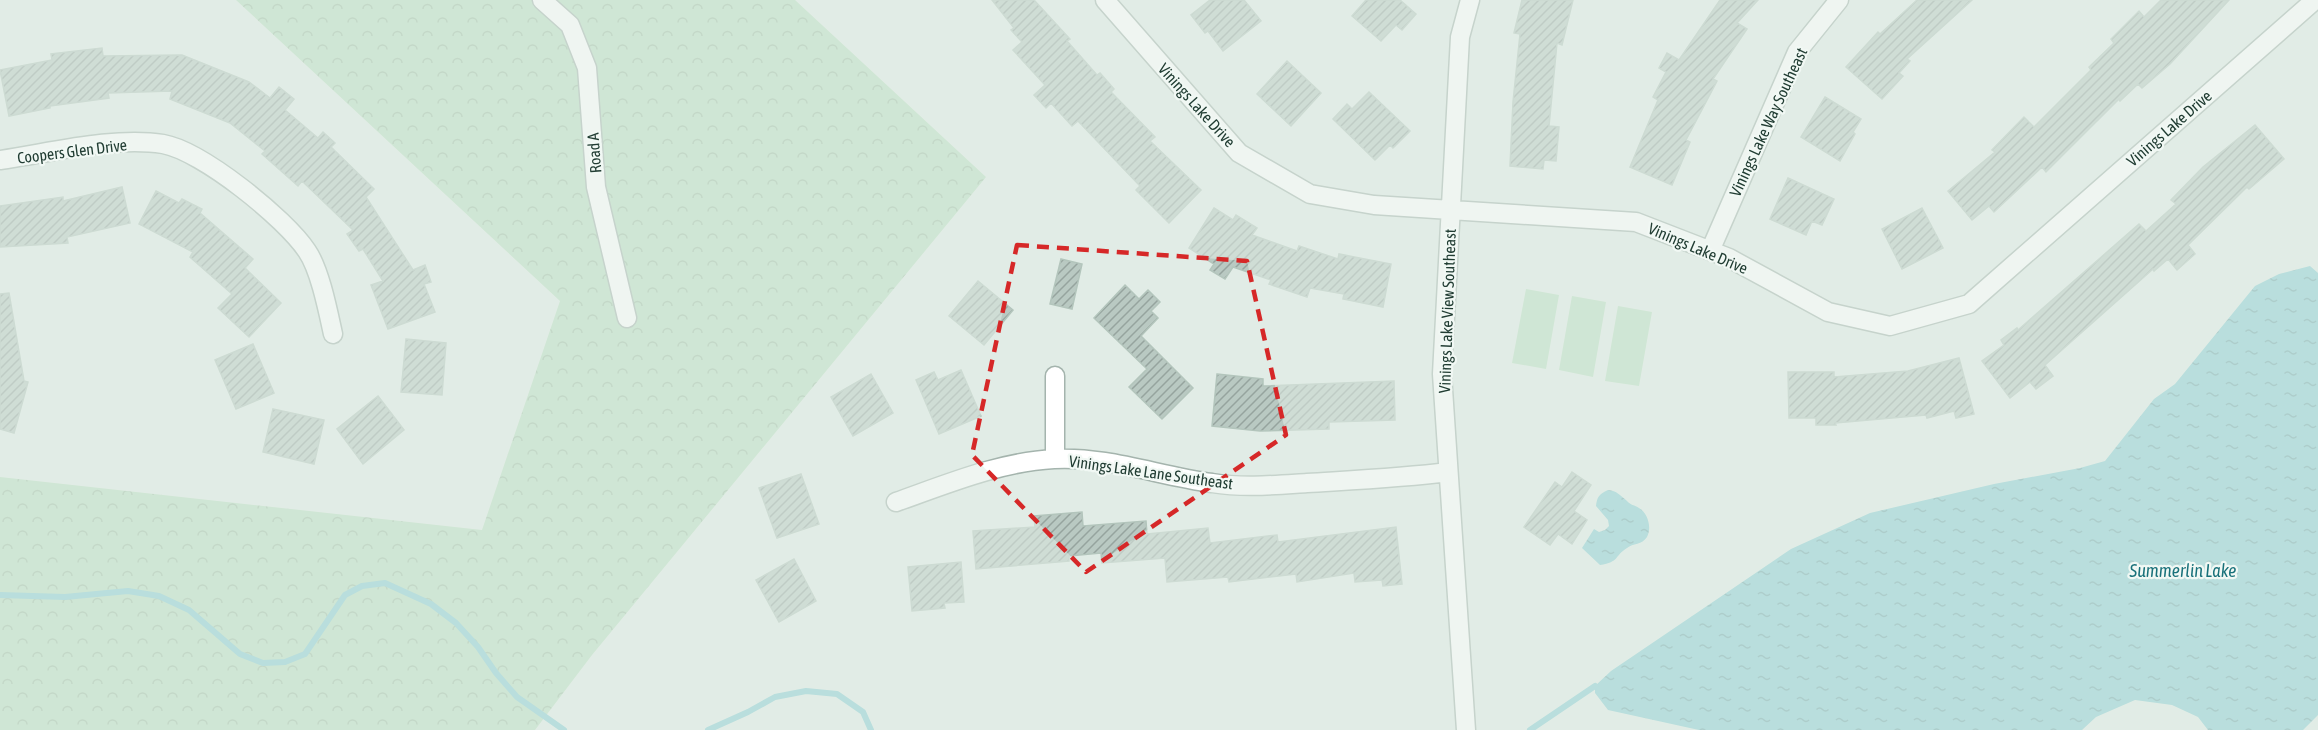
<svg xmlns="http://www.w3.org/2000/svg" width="2318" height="730" font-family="'Asap Condensed',sans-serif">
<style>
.green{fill:#b9dec0}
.forest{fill:url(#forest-crowns)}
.water{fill:url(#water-ripples)}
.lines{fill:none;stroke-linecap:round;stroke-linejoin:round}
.stream{stroke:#87ccd2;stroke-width:6}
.building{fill:url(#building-hatch);stroke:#b3c5bc;stroke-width:1.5}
.minor-casing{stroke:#a4b4ad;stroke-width:21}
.minor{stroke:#fff;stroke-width:18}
.marked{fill:none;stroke:#d62828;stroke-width:4.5;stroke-dasharray:12 8;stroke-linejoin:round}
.labels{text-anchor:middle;stroke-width:4.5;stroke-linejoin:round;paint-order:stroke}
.street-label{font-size:16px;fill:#213d33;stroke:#f1f8f4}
.water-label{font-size:18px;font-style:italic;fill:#19717a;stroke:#f1f8f4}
</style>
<defs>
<pattern id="forest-crowns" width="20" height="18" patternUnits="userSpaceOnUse" patternTransform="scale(1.5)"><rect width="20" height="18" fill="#b9dec0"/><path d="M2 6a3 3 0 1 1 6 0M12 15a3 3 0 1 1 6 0" fill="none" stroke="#9fbfa5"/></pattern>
<pattern id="water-ripples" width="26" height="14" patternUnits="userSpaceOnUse" patternTransform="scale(1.5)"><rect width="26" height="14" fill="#87ccd2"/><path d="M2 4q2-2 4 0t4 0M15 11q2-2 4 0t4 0" fill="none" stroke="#6ea7ab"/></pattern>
<pattern id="building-hatch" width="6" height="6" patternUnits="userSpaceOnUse" patternTransform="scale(1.5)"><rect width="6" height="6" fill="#b9c9c2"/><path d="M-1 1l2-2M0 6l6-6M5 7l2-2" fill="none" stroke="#96a49e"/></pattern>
</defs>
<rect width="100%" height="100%" fill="#e1ece6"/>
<path class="green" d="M1526,289L1559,295L1546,369L1512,363Z
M1572,296L1606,302L1593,377L1559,370Z
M1618,306L1652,312L1639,386L1605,381Z"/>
<path class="forest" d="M236,0H795L986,177L592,655L535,730H0V477L482,530L560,301Z"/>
<path class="water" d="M2310,266L2318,273V715L2303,730H2208L2198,717L2172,705L2135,700L2096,717L2082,730H1699L1608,710L1595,693V686L1611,671L1791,549L1870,513L1994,484L2080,468L2105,461L2154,399L2175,384L2255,286L2279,274Z
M1608,490C1617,491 1620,495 1627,501C1630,505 1635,505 1639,508C1648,513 1652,528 1647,537C1642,545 1633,543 1627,548C1614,556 1620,562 1600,565L1582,548L1594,529L1599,532L1605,530L1609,526L1608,520L1596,506C1597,497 1599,494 1608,490Z"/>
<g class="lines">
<path class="stream" d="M0,595L65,597L128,591L159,596L189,610L240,654L263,663L285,662L305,654L345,595L362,586L385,583L431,604L456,623L478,647L496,673L517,697L564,730
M708,730L748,712L775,697L806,691L837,694L863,712L871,730
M1530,730L1595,686"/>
</g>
<path class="building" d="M992,0H1034L1070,39L1067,41L1097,75L1100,73L1114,89L1111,92L1155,137L1150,141L1201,190L1169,223L1136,190L1140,186L1078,121L1072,126L1051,103L1046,108L1034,95L1045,85L1013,50L1022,42L1011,30L1014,28Z
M1210,0H1244L1261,21L1223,51L1208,31L1205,33L1191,15Z
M1366,0H1400L1416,14L1402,30L1396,25L1381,41L1352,16Z
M1522,0H1573L1562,45L1557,43L1549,126L1559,127L1556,161L1544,160L1543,169L1510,166L1513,102L1520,34L1514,33Z
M1720,0H1758L1737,23L1747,29L1713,79L1717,81L1686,140L1690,142L1672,185L1630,167L1658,100L1653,97L1666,72L1659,68L1667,53L1679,60Z
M1917,0H1972L1907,59L1910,61L1899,73L1903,76L1882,99L1846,67L1878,32L1880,34Z
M2161,0H2229L2170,64L2142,88L2138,84L2120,101L2119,99L2046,172L2042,167L1994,212L1989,206L1972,220L1948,191L1995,152L1992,150L2024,117L2034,127L2091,70L2089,67L2114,43L2111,39L2139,11L2144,17Z
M102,48L103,56L182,55L249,82L270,98L279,87L294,99L285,110L318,138L323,132L335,143L331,147L374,189L366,197L413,270L425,265L431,282L424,284L435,312L388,329L371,285L383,281L363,249L359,251L347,234L353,230L302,181L298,186L262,154L265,151L230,123L170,99L172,91L108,93L109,98L50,106V108L9,116L0,70L52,60L51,54Z
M1287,61L1321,93L1291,126L1257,94Z
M1369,92L1410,131L1393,148L1390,145L1375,160L1333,119L1347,104L1352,109Z
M1825,97L1861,119L1853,132L1855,134L1840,161L1801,137Z
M2255,125L2284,159L2249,189L2247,187L2188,245L2195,254L2177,270L2168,259L2154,271L2153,269L2045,365L2053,376L2036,389L2030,382L2010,398L1982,361L2004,345L2001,340L2017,328L2018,330L2139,224L2146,231L2176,204L2171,200L2203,167Z
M1788,178L1834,199L1822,225L1812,221L1806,235L1770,219Z
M122,187L130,223L67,237L68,243L0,247V206L63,197V201Z
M156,191L179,203L182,199L202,209L200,213L253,259L245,268L281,303L249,337L218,308L232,294L190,257L193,252L139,224Z
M1214,208L1233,220L1236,215L1257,228L1252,235L1297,251L1299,246L1338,259L1339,254L1391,264L1383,307L1343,299L1344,294L1310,288L1307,297L1269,284L1271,280L1233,267L1225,279L1210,270L1214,264L1189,248Z
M1922,208L1943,248L1902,269L1882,229Z
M1061,259L1082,264L1072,309L1050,304Z
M978,281L1013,310L984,345L949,316Z
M1125,285L1139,299L1148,290L1160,302L1151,311L1158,318L1141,336L1193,388L1162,419L1129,387L1147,369L1094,318Z
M9,293L24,381L28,382L14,433L0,429V294Z
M406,339L446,343L442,395L401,392Z
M253,344L274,393L236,409L215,360Z
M1959,358L1974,414L1956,418L1954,411L1927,418L1926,415L1835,423L1836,425H1816V418H1789L1788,372H1834V377L1908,371Z
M961,370L981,416L939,434L916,380L934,372L938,380Z
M871,374L893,413L853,436L831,397Z
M1217,374L1263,379V386L1394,381L1395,420L1329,422V429L1260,431L1212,426Z
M378,396L404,430L363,464L337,429Z
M273,409L324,420L314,464L263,452Z
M1572,472L1591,485L1574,511L1587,520L1572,544L1558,534L1550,545L1524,527L1555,482L1562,487Z
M801,474L819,524L777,538L759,488Z
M1082,512L1083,526L1146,521L1147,534L1208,528L1210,543L1277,535L1278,542L1396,527L1402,584L1383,586L1382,580L1355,582L1354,573L1297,582L1296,574L1229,582L1228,577L1167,582L1165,558L1102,563L1101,553L1069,556V561L976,569L973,531L1035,527L1034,516Z
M794,559L816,601L779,622L756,580Z
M961,562L964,602L944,603L945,608L912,611L908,567Z"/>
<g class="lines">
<defs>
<path id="minor" d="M542,0L570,25L587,68L596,187L627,318
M1105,0L1239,153L1310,194L1374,205L1636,222L1729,258L1828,312L1890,326L1969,304L2315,0
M0,160C49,153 114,136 163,144C202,151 285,218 307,251C320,270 328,311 333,334
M1710,251L1797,52L1839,0
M1055,376V459
M896,502C947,484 999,462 1054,459C1107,456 1159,476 1212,483C1244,488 1275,485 1307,483C1355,480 1401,478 1448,472
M1466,730L1442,374L1460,37L1470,0"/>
</defs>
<use href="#minor" class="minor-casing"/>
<use href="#minor" class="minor"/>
</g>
<path d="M0 0H2318V730H0ZM1017,245L1247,261L1286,435L1086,572L972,455Z" fill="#e1ece6" fill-opacity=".55" fill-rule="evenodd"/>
<path class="marked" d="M1017,245L1247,261L1286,435L1086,572L972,455Z"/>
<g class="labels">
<g class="street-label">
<text transform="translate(1197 105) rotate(48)" y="6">Vinings Lake Drive</text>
<text transform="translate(1768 122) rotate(-65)" y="6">Vinings Lake Way Southeast</text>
<text transform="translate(2169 128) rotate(-41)" y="6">Vinings Lake Drive</text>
<text transform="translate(72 151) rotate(-7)" y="6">Coopers Glen Drive</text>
<text transform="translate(594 153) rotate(-94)" y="6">Road A</text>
<text transform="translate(1698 248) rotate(23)" y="6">Vinings Lake Drive</text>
<text transform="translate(1447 311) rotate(-88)" y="6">Vinings Lake View Southeast</text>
<text transform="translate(1151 472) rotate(8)" y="6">Vinings Lake Lane Southeast</text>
</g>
<g class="water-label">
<text x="2183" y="577">Summerlin Lake</text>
</g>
</g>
</svg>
